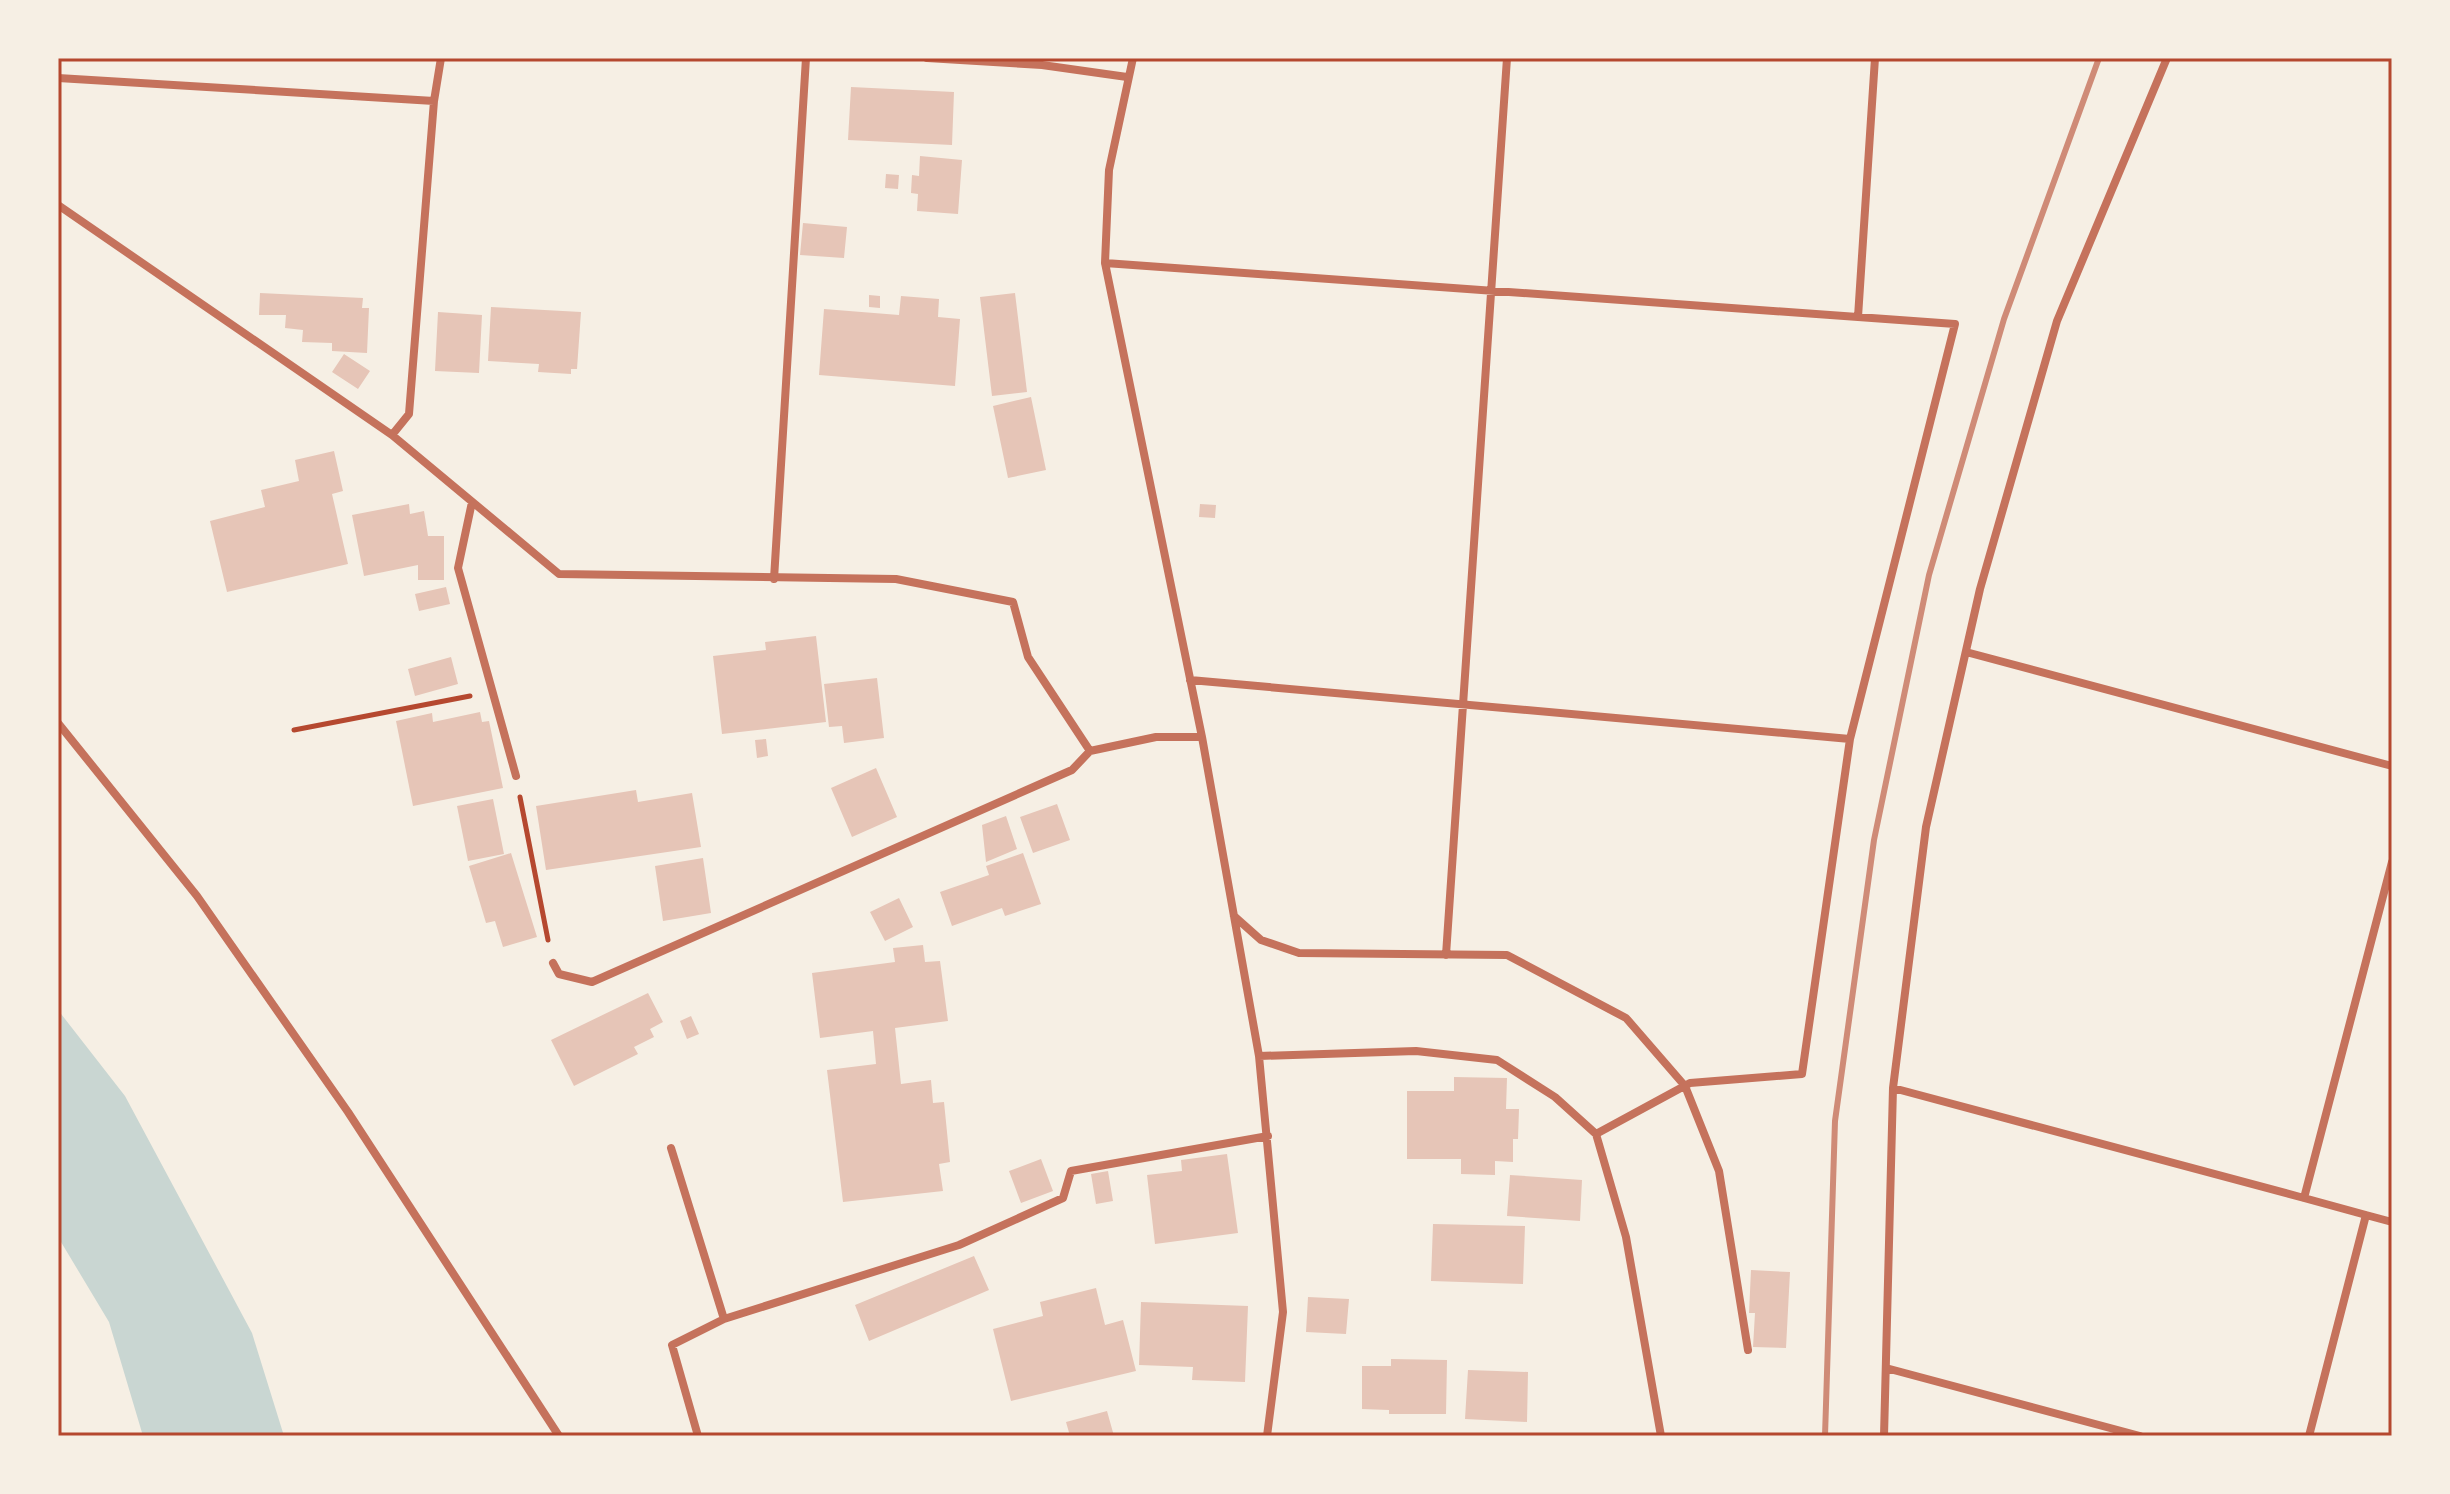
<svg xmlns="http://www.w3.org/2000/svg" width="2450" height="1494" font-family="'Varela Round',sans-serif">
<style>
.water{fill:#c9d6d2}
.building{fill:#e6c5b7}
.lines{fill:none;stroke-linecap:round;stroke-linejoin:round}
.path{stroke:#b5482f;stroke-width:5}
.minor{stroke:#c5725c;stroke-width:8}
.rail{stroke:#cf8b77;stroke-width:6}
.neatline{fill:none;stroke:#b5482f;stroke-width:3}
</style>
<rect width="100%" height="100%" fill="#f6efe4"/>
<path class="water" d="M58,1010L125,1096L252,1333L284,1436H143L109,1322L58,1237Z"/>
<path class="building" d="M851,87L954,92L952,145L848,140Z
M920,156L962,160L958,214L917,211L918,194L911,193L912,175L919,176Z
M886,174L899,175L898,189L885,188Z
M803,223L847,227L844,258L800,255Z
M260,293L363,298L362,308H369L367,353L332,351V343L302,342L303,330L285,328L286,315H259Z
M1015,293L1027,392L992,396L980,297Z
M869,295L880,296V308L869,307Z
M901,296L939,299L938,317L960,319L955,386L819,375L824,309L899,315Z
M491,307L581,312L577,369H571V374L538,372L539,364L488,361Z
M438,312L482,315L479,373L435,371Z
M344,354L370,371L358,389L332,372Z
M1031,397L1046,470L1008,478L993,406Z
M334,451L343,491L332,494L348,564L227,592L210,521L265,507L261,490L299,481L295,460Z
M409,504L410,514L424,511L428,536H444V580H418V565L364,576L352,515Z
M1200,504L1216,505L1215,518L1199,517Z
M446,587L450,604L419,611L415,594Z
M816,636L826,722L722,734L713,656L766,650L765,642Z
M451,657L458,684L415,696L408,669Z
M877,678L884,738L844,743L842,726L829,727L824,684Z
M480,712L482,722L489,721L503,788L413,806L396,721L432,713L433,722Z
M766,739L768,756L757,758L755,740Z
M876,768L897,817L852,837L831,788Z
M636,790L638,802L692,793L701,847L546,870L536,806Z
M493,799L504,854L468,861L457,806Z
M1057,804L1070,840L1033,853L1020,817Z
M1006,816L1017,849L986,862L982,825Z
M511,853L537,937L503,947L495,921L486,923L469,866Z
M1023,853L1041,904L1005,916L1002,908L952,926L940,892L989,875L986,866Z
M703,858L711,913L663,921L655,866Z
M899,898L913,927L885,941L870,912Z
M923,945L925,962L940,961L948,1021L895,1028L901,1084L931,1080L933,1103L944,1102L950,1162L939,1164L943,1191L843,1202L827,1070L876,1064L873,1031L820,1038L812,973L895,962L893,948Z
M648,993L663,1022L650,1029L654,1037L634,1047L638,1054L574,1086L551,1040Z
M691,1016L699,1034L687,1039L680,1021Z
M1454,1077L1507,1078L1506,1109H1519L1518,1139H1513V1162L1495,1161V1175L1461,1174V1159H1407V1091H1454Z
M1227,1154L1238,1233L1155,1244L1147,1175L1182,1171L1181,1160Z
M1041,1159L1053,1191L1021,1203L1009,1171Z
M1108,1171L1113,1201L1096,1204L1091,1174Z
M1510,1175L1582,1180L1580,1221L1507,1216Z
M1433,1224L1525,1226L1523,1284L1431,1281Z
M974,1256L989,1290L869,1341L855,1305Z
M1751,1270L1790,1272L1786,1348L1753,1347L1755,1313H1749Z
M1096,1288L1105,1325L1123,1320L1136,1371L1011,1401L993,1329L1043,1316L1040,1302Z
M1308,1297L1349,1299L1346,1334L1306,1332Z
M1141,1302L1248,1306L1245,1382L1192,1380L1193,1367L1139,1365Z
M1391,1359L1447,1360L1446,1414H1389V1410L1362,1409V1366H1391Z
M1468,1370L1528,1372L1527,1422L1465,1419Z
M1107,1411L1114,1436H1070L1066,1422Z"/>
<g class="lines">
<path class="path" d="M294,730L470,696
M520,797L548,940"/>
<path class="minor" d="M927,58L1042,65L1127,77
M1133,58L1109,170L1105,263L1202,737L1259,1056L1283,1312L1267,1436
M58,78L434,101L441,58
M58,205L392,435L559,574L896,579L1013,602L1028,657L1090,751L1072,770L592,982L559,974L553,963
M1105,263L1955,324L1850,739L1190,680
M1858,317L1875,58
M392,435L409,414L434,101
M472,502L458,568L516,776
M774,579L806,58
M1966,652L2392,766
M58,723L197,896L348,1112L559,1436
M1090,751L1156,737H1202
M1234,916L1261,940L1299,953L1507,955L1626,1018L1685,1086L1719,1171L1748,1350
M1446,955L1507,58
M1259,1056L1416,1051L1497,1060L1555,1097L1596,1134L1626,1237L1661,1436
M1893,1088L1926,827L1980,589L2057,321L2167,58
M1596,1134L1690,1083L1802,1074L1850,739
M671,1148L724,1319L959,1245L1063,1198L1071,1171L1268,1136
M2366,1215L2392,1222
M1886,1368L2140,1436
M698,1436L672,1345L724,1319
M1884,1436L1893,1088L2304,1198
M2309,1436L2366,1215L2304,1198L2392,862"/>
<path class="rail" d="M1825,1436L1835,1121L1874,840L1929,575L2004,319L2099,58"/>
</g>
<rect width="2450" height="1494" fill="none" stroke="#f6efe4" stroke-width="120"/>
<rect x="60" y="60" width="2330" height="1374" class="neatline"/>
</svg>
